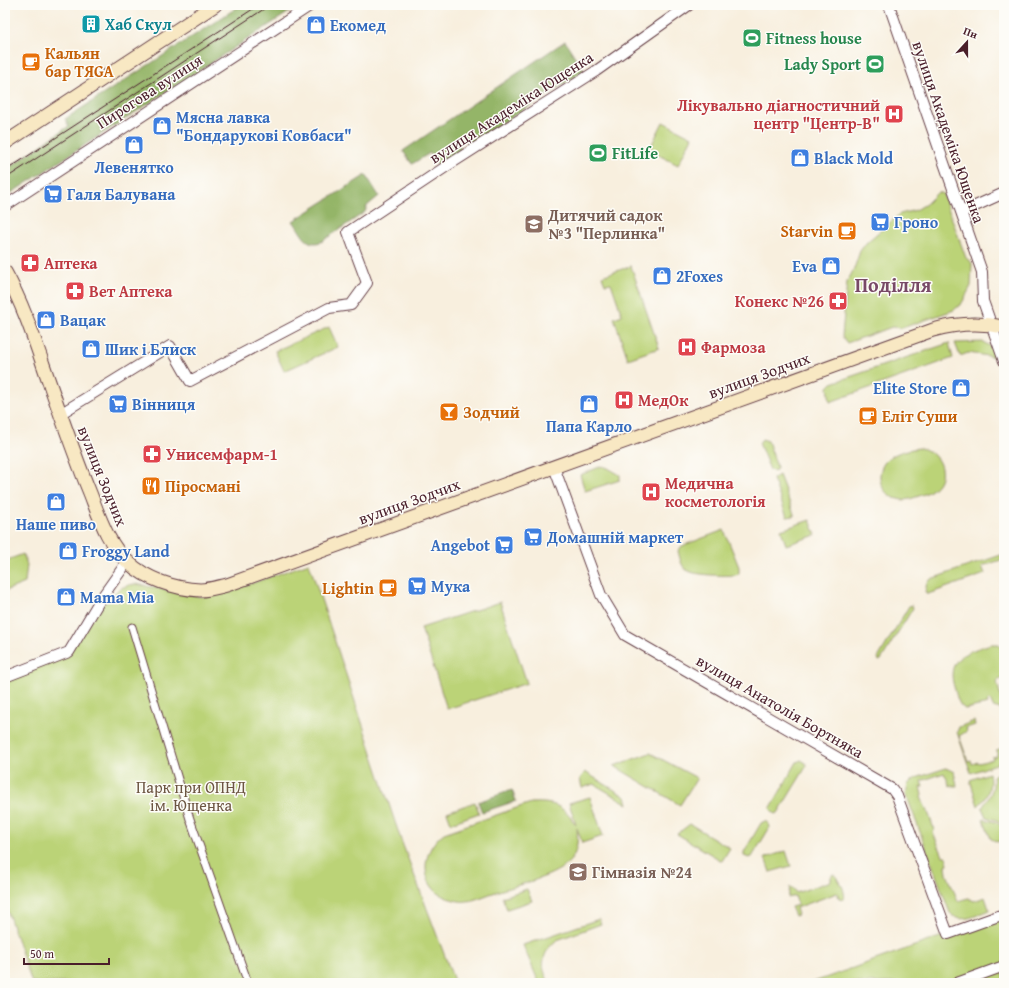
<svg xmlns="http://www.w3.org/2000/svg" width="1009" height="988" font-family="'Gentium Book Plus',serif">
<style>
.green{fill:#bbd377;stroke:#827951}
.forest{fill:#94b568;stroke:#6f6a4a}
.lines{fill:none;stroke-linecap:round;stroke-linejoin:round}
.pedestrian-casing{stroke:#643e46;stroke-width:9}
.minor-casing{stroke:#643e46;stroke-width:12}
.secondary-casing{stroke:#643e46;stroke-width:15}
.pedestrian{stroke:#fff;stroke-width:7}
.minor{stroke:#fff;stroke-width:10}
.secondary{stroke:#f8e8c3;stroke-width:13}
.tram{stroke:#4a1f2b;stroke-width:1}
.labels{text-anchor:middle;stroke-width:3;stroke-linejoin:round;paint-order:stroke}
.culture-label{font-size:16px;font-weight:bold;fill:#0d838f;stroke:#fdfcf7;text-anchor:start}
.shop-label{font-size:16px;font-weight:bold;fill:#366cbe;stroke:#fdfcf7;text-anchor:start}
.leisure-label{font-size:16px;font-weight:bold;fill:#27864d;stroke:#fdfcf7;text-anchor:start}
.food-label{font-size:16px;font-weight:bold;fill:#c56008;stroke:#fdfcf7;text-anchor:start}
.street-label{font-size:16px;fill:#4a1f2b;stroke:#fdfcf7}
.health-label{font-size:16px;font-weight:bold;fill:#be3a42;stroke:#fdfcf7;text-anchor:start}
.education-label{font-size:16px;font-weight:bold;fill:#785e54;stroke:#fdfcf7;text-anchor:start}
.park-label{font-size:16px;fill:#6c5542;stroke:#fdfcf7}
.district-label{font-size:20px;font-weight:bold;fill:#784966;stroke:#fdfcf7}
</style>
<rect width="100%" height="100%" fill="#fdfcf7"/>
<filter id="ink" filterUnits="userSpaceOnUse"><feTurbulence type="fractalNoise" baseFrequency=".025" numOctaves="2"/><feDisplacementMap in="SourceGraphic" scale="8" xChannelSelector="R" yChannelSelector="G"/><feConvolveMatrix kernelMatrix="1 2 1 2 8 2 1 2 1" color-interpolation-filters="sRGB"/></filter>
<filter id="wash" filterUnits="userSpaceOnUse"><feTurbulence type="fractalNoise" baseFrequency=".012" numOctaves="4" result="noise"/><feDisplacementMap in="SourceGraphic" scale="16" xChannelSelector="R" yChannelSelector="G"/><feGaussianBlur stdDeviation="0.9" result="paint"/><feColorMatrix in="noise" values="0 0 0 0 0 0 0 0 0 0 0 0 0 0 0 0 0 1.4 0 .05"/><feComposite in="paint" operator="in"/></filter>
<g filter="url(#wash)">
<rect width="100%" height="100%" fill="#f8efde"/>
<path class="green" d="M663,122L692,137L678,165L649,150Z
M938,192L943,194L966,258L972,263L971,286L962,303L954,310L902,328L892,327L847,343L842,336L847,282L854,269L860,251L867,242L900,214L916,210L926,204Z
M631,266L659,348L628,359L614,318L622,315L611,283L605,284L602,276Z
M329,327L338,347L284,371L275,351Z
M983,342L990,346L995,357L968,353L960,356L955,343Z
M949,343L953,358L830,402L828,387L832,383Z
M762,439L768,441L777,467L775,471L770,470L759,443Z
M920,448C939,451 950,476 933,489C928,493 922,495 916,497C910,499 905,501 898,499C879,495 874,471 888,459C896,452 910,449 920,448Z
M602,466L608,468L620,475V480L585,491L580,475Z
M779,475L794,514V516L787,517L773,479Z
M810,520L816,535L786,545L781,530Z
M724,530L739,567V574C733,577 694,575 688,571C681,567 680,558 678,551L682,546Z
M23,554L27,565L25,583L5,591V561Z
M1004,554V559L982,566L985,574L928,594L925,592L927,583L931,579Z
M309,563L401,840L455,983H32L5,904V676L69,652L100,600L106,603C115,592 121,585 136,584L202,597L230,591Z
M500,602L527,683L447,709L421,628Z
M912,605L913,608L881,660L879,661L878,658L909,606Z
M991,644H999L1004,651V678L998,680L997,682L1004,710L993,707L990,700L987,701L988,704L965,709C958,705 957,697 955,690C944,658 966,652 991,644Z
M974,721L975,725L966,728L967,731L959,736L968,761L971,760L972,764L978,762L979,763L993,759L992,757L997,756V750L1004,747V759L999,763L971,773L957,732L959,727Z
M650,753L697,778L680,805L614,766Z
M801,760L806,763V767L778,813L775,814L770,809L797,762Z
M946,768L954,772L957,786H950L944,773L921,781L923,787H920L922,795L921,797L925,807L927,809L934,829L933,833L943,856H946L948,864L946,865L947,874L958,901L968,898L974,901L985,897L989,909L988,911C976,915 961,925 950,913L906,794L908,784L916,778Z
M585,772L626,797L628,804L594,784L582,788L580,779Z
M999,772L1004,777V825L996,820L986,817L982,808C989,797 995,790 993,776Z
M989,773C992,786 988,797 978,806L970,780Z
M590,797L603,836L582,843L577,828C578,842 578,854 567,864C552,878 516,885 496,892C486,895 476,900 467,901C463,902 458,901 454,900C419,893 418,852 444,833L531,803C555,802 562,805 576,825L569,803Z
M475,802L479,813L451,823L447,812Z
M983,819L996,822L1004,828V840L998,842L991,839Z
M765,821L769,824L770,827L752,857L749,858L744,856V852L761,823Z
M690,824L730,848L722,861L677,834Z
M786,851L791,866L770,872L765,858Z
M833,874C840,879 846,891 844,899L839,898L837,893L796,908L798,915L795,916L791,907L798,905L795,896L788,898L790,887L794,889L796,893L831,881V877Z
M527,889L532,901L507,909L502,897Z
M1004,914V983H811Z
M599,919L601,924L557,940C542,951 539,968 550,983H539L523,945Z"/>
<path class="forest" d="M241,5H300L5,197V170L69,126L65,119Z
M565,41L584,71L471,143L468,139L458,144L462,150L439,166L430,153L412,164L403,151Z
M366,175L379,196L367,206L365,212L321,242C305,247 302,233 293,221Z
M512,790L516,801L482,812L478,802Z"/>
</g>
<g filter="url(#ink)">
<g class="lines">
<defs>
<path id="pedestrian" d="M132,627L190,819L248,983"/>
<path id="minor" d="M889,5L982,272L983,301L1004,361
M5,206L311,5
M962,212L1004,193
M60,414L170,346L190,381L329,308L351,305L367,283L348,232L447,166L596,71L689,5
M554,467L601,595L625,635L892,789L897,796L948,934L1004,914
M5,677L69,652L100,600L127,562
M957,983L1004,966"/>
<path id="secondary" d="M5,143L215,5
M5,272C23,304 34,338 46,373C60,413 74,454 90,493C99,516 108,545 128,562C146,579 175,589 200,590C209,590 218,587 227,585L933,330C958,323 979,322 1004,327"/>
</defs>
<use href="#pedestrian" class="pedestrian-casing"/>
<use href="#minor" class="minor-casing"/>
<use href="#secondary" class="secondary-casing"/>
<use href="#pedestrian" class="pedestrian"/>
<use href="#minor" class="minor"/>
<use href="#secondary" class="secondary"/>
<path class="tram" d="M5,171L259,5
M5,179L270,5"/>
</g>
</g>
<defs>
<symbol id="building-square" viewBox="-11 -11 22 22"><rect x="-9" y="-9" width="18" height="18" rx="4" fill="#0f9aa8" stroke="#fdfcf7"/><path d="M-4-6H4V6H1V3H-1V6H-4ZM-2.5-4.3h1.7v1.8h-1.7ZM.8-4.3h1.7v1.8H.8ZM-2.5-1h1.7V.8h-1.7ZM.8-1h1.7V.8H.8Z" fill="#fff"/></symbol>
<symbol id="shop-square" viewBox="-11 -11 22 22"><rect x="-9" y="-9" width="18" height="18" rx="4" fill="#3f7fe0" stroke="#fdfcf7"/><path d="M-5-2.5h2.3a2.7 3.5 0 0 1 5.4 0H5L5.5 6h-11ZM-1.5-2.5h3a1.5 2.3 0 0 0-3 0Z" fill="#fff"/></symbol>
<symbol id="stadium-square" viewBox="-11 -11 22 22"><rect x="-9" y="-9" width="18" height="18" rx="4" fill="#2e9e5b" stroke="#fdfcf7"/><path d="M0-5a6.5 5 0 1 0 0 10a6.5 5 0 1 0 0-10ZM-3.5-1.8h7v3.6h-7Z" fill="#fff"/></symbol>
<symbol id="cafe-square" viewBox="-11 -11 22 22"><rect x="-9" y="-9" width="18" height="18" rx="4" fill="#e8710a" stroke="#fdfcf7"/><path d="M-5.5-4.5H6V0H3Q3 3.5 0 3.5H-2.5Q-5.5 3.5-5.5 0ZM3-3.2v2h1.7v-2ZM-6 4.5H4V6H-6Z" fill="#fff"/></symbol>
<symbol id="hospital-square" viewBox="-11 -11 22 22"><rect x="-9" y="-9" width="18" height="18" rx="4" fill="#e0444e" stroke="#fdfcf7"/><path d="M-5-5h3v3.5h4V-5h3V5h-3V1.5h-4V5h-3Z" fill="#fff"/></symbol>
<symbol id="supermarket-square" viewBox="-11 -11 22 22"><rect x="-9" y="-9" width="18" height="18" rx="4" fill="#3f7fe0" stroke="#fdfcf7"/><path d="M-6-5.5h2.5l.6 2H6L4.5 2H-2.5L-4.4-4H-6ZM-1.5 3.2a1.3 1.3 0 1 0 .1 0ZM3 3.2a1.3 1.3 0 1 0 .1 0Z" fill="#fff"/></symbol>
<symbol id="school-square" viewBox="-11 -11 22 22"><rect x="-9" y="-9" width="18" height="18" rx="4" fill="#8d6e63" stroke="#fdfcf7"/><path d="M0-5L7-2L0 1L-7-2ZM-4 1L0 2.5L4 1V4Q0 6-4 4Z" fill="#fff"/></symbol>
<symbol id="pharmacy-square" viewBox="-11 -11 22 22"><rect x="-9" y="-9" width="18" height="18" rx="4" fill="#e0444e" stroke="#fdfcf7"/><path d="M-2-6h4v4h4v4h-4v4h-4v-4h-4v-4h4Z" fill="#fff"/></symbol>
<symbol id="bar-square" viewBox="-11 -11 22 22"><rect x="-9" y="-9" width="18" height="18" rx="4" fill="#e8710a" stroke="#fdfcf7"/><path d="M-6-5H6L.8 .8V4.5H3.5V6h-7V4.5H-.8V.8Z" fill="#fff"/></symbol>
<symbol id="restaurant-square" viewBox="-11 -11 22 22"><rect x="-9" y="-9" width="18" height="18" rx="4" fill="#e8710a" stroke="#fdfcf7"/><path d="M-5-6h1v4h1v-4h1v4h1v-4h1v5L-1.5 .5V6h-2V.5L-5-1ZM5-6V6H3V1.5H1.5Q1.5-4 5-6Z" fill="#fff"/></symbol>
</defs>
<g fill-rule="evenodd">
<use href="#building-square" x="80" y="13" width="22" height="22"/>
<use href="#shop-square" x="305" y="14" width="22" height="22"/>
<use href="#stadium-square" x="741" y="27" width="22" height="22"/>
<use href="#cafe-square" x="20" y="51" width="22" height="22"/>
<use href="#stadium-square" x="864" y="53" width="22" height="22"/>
<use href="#hospital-square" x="883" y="103" width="22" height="22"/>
<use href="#shop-square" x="151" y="115" width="22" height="22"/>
<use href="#shop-square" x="123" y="134" width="22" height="22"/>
<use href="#stadium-square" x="587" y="142" width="22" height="22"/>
<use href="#shop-square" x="789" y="147" width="22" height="22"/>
<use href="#supermarket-square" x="42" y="183" width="22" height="22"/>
<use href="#supermarket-square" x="869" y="211" width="22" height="22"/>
<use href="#school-square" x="523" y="213" width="22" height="22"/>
<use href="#cafe-square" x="836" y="220" width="22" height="22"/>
<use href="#pharmacy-square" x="19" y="252" width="22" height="22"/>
<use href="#shop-square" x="820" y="255" width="22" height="22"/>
<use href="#shop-square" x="651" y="265" width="22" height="22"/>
<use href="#pharmacy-square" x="64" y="280" width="22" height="22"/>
<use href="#pharmacy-square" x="827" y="290" width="22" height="22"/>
<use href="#shop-square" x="35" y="309" width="22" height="22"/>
<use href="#hospital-square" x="676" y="336" width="22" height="22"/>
<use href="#shop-square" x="80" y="338" width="22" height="22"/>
<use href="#shop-square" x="950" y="377" width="22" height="22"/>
<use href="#hospital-square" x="613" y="389" width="22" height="22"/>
<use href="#supermarket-square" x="107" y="393" width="22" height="22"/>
<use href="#shop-square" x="578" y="393" width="22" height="22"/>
<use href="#bar-square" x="438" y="401" width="22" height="22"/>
<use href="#cafe-square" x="857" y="405" width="22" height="22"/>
<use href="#pharmacy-square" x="141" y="443" width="22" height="22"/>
<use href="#restaurant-square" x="140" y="475" width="22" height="22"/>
<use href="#hospital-square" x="640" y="481" width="22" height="22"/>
<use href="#shop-square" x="45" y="491" width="22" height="22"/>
<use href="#supermarket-square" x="522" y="526" width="22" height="22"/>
<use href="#supermarket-square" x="493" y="534" width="22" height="22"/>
<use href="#shop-square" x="57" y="540" width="22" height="22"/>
<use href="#supermarket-square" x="406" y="575" width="22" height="22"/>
<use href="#cafe-square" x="377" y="577" width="22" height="22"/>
<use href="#shop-square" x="55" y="586" width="22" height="22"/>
<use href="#school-square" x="567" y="861" width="22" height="22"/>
</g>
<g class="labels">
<g class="culture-label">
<text x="105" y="30">Хаб Скул</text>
</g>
<g class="shop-label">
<text x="330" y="31">Екомед</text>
<text x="176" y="123">Мясна лавка<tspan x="176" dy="18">"Бондарукові Ковбаси"</tspan></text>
<text x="814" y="164">Black Mold</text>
<text x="134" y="173" text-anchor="middle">Левенятко</text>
<text x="67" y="200">Галя Балувана</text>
<text x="894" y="228">Гроно</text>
<text x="817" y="272" text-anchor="end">Eva</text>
<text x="676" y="282">2Foxes</text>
<text x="60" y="326">Вацак</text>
<text x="105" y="355">Шик і Блиск</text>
<text x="947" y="394" text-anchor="end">Elite Store</text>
<text x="132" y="410">Вінниця</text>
<text x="589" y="432" text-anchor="middle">Папа Карло</text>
<text x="56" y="530" text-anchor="middle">Наше пиво</text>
<text x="547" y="543">Домашній маркет</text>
<text x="490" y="551" text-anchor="end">Angebot</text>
<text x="82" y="557">Froggy Land</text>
<text x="431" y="592">Мука</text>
<text x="80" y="603">Mama Mia</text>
</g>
<g class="leisure-label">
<text x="766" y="44">Fitness house</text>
<text x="861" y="70" text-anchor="end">Lady Sport</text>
<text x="612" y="159">FitLife</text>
</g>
<g class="food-label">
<text x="45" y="59">Кальян<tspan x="45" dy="18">бар ТЯGA</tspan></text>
<text x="833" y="237" text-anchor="end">Starvin</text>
<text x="463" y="418">Зодчий</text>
<text x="882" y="422">Еліт Суши</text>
<text x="165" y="492">Піросмані</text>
<text x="374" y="594" text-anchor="end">Lightin</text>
</g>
<g class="street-label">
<text transform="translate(149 91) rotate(-33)" y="6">Пирогова вулиця</text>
<text transform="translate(511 107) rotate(-33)" y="6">вулиця Академіка Ющенка</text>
<text transform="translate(949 132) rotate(71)" y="6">вулиця Академіка Ющенка</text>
<text transform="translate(759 375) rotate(-20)" y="6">вулиця Зодчих</text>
<text transform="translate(103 476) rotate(68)" y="6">вулиця Зодчих</text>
<text transform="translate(409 501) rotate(-20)" y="6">вулиця Зодчих</text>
<text transform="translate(780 706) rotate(30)" y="6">вулиця Анатолія Бортняка</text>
</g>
<g class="health-label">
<text x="880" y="111" text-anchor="end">Лікувально діагностичний<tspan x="880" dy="18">центр "Центр-В"</tspan></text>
<text x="44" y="269">Аптека</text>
<text x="89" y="297">Вет Аптека</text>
<text x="824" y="307" text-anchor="end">Конекс №26</text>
<text x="701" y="353">Фармоза</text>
<text x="638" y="406">МедОк</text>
<text x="166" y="460">Унисемфарм-1</text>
<text x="665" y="489">Медична<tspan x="665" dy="18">косметологія</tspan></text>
</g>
<g class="education-label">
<text x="548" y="221">Дитячий садок<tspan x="548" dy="18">№3 "Перлинка"</tspan></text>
<text x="592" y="878">Гімназія №24</text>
</g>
<g class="park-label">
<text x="191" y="793">Парк при ОПНД<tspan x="191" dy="18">ім. Ющенка</tspan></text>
</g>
<g class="district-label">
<text x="893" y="292">Поділля</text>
</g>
</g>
<rect width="1009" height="988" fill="none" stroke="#fdfcf7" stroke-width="20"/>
<g transform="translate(967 42) rotate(21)" stroke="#fdfcf7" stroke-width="3" paint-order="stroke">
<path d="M0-3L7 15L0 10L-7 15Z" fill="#4a1f2b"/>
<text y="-6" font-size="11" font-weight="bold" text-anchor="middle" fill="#4a1f2b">Пн</text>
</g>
<path d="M24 958v6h85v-6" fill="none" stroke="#4a1f2b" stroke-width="2"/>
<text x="30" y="958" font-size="12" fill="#4a1f2b" stroke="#fdfcf7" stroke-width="3" paint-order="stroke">50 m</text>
</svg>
